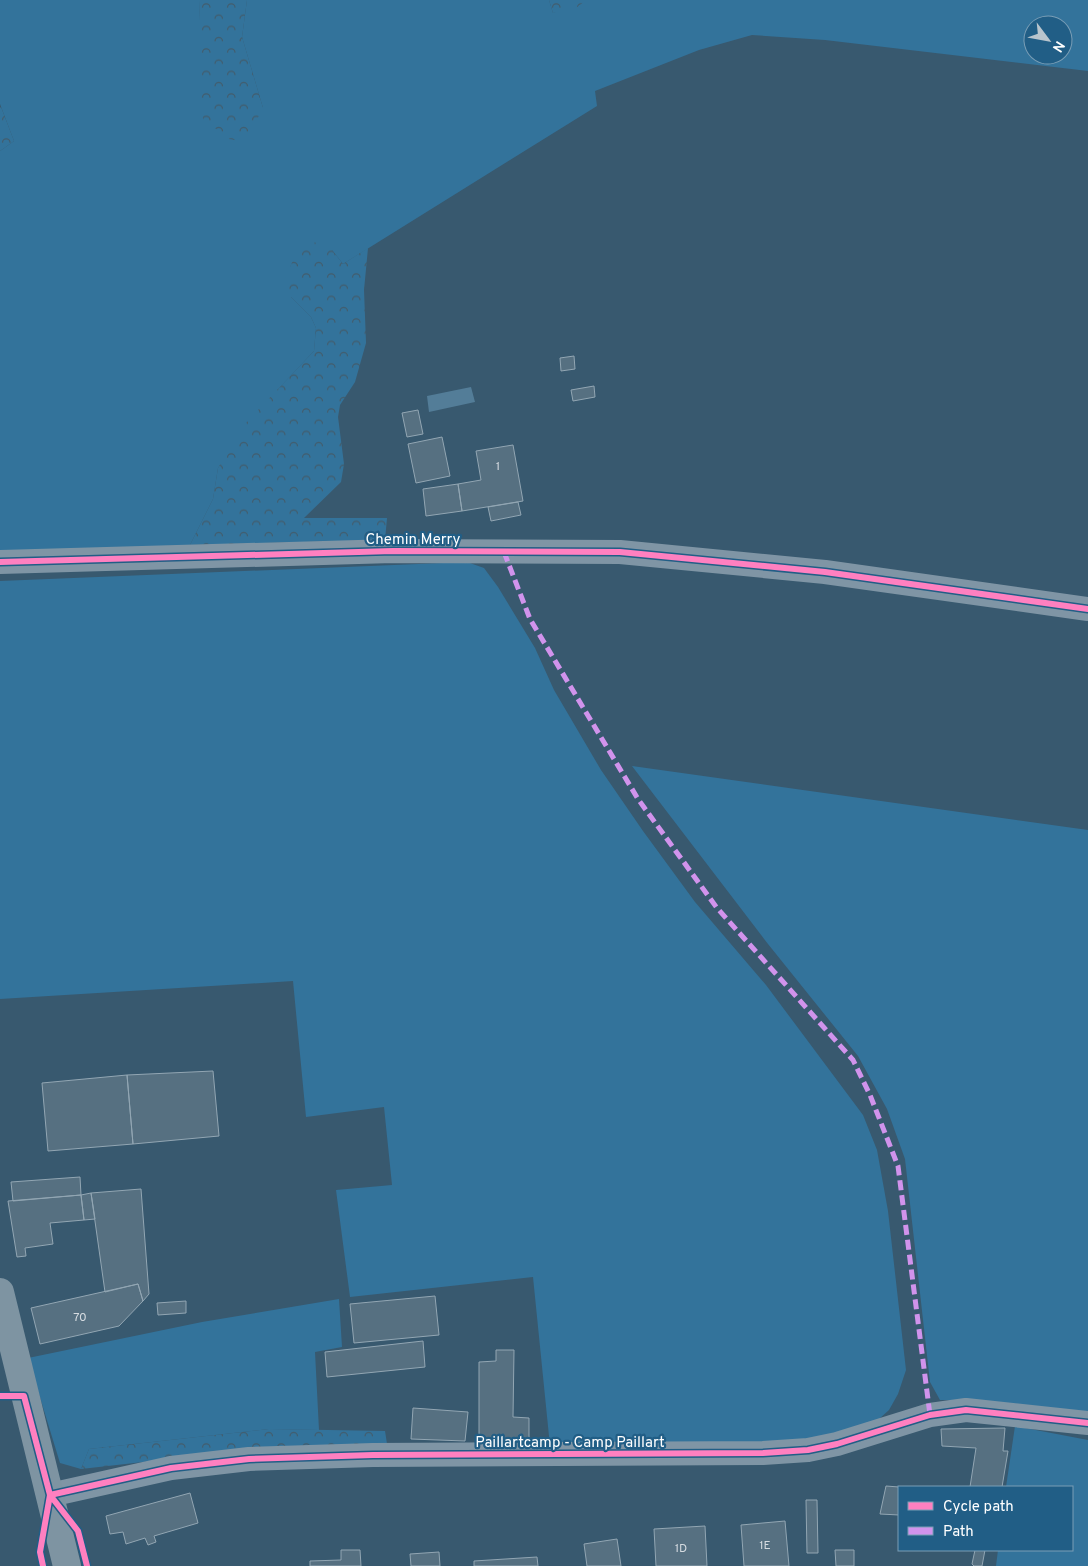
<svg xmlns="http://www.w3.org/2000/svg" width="1088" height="1566" font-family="Overpass,sans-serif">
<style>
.grass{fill:#33739b;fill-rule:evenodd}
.forest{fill:url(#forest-crowns)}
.water{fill:#537d98}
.building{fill:#567081;stroke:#92a6b3}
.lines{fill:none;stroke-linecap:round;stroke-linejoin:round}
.minor{stroke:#7f95a5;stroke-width:24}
.primary{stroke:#7e94a2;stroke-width:28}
.quiet{stroke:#d193ec;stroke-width:5;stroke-dasharray:10 5;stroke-linecap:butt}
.cycleway-casing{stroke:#215e86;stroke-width:9}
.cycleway{stroke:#ff80c0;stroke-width:6}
.labels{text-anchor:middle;stroke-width:4.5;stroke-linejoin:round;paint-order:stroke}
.number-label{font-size:12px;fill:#d5dbe0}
.street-label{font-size:15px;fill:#fff;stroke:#215e86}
</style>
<defs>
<pattern id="forest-crowns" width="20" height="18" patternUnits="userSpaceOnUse" patternTransform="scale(1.25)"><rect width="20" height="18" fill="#33739b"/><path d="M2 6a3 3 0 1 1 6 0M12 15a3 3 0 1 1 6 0" fill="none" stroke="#425c6c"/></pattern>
</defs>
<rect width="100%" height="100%" fill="#38596f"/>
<path class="grass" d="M0,0H199L201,41L263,108L242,37L247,0H549L553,13L585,0H1088V71L825,40L752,35L699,50L595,91L597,106L343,264L332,250L291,297L311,317L316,328L314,351L283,384L218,468L213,499L190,545L0,553V151L14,141L0,104ZM1033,25H1063V55H1033Z
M467,562L484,568L498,587L535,648L554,690L601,770L643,831L695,902L766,985L863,1115L877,1150L888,1211L906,1370L898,1394L889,1410L879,1419L836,1438L762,1442L550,1446L533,1277L350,1297L336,1190L392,1185L384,1107L306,1117L293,981L0,999V581Z
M632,766L1088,830V1413L980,1400H940L930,1382L905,1159L887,1109L858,1056L768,944Z
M339,1299L342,1347L315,1352L319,1430L269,1429L89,1449L81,1469L60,1463L28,1358L202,1322Z
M1015,1426L1088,1440V1566H996L998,1550H1072V1487H1006Z"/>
<path class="forest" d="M199,0H247L242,37L263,108L245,142L229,139L203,119C197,80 201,40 199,0Z
M549,0H585V1L576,8L553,13Z
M1,107L14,141L0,151V108Z
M314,242L332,250L343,264L368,248L364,290L366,343L355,382L340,405L338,417L344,464L341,482L304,518H387L385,540L190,545L213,499L218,468L241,428L314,351L316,328L311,317L291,297L285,280L293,260Z
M269,1429L385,1431L387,1444L268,1448L81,1469L89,1449Z"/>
<path class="water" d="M471,387L475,402L429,412L427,396Z"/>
<path class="building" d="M574,356L575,369L561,371L560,358Z
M594,386L595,397L573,401L571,390Z
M418,410L423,434L407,437L402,413Z
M442,437L450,476L416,483L408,444Z
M513,445L523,501L462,511L458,484L481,480L476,451Z
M458,484L462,511L426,516L423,489Z
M518,502L521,515L491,521L488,507Z
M213,1071L219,1136L133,1144L127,1075Z
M127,1075L133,1144L48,1151L42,1083Z
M80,1177L81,1195L13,1201L11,1182Z
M141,1189L149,1294L143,1301L138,1284L105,1292L91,1193Z
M91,1193L95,1219L84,1220L81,1195Z
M81,1195L84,1220L50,1223L53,1244L25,1248L26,1256L17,1257L8,1201Z
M138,1284L143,1301L119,1326L40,1344L31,1308Z
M435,1296L439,1335L354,1343L350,1304Z
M186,1301V1313L158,1315L157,1303Z
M423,1341L425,1367L327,1377L325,1352Z
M496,1350H514L513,1417L529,1418V1442L479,1440V1362L496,1361Z
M413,1408L468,1412L465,1441L411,1439Z
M1005,1428L1003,1451H1008L1002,1487H970L976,1448L942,1446L941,1429Z
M886,1486L899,1487V1515L880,1514Z
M190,1493L198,1523L154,1536L156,1542L148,1545L145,1538L126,1544L123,1532L110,1534L106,1516Z
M806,1500H817L818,1553H807Z
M785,1521L789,1566H744L741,1525Z
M705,1526L707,1566H656L654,1529Z
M617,1539L621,1566H587L584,1544Z
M341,1550H360L361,1566H310V1561L341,1560Z
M835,1550H854V1566H836Z
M975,1550H985L982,1566H974L972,1564Z
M439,1552L440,1566H411L410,1554Z
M537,1557L538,1566H474V1561Z"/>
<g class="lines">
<path class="minor" d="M0,562L393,551L620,552L825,572L1088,609
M50,1495L171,1468L249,1459L373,1455L763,1453L808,1450L837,1444L930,1415L966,1410L1088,1423"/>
<path class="primary" d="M0,1292L67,1566"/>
<path class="quiet" d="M504,552L530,619L638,799L717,908L853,1060L870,1095L898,1166L930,1415"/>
<defs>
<path id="cycleway" d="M0,562L393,551L620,552L825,572L1088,609
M0,1396H24L50,1495L78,1531L87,1566
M50,1495L171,1468L249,1459L373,1455L763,1453L808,1450L837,1444L930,1415L966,1410L1088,1423
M43,1566L40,1552L50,1495"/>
</defs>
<use href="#cycleway" class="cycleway-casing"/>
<use href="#cycleway" class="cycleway"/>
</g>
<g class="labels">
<g class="number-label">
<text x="498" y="470">1</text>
<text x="80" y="1321">70</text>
<text x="765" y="1549">1E</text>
<text x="681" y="1552">1D</text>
</g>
<g class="street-label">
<text x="413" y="544">Chemin Merry</text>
<text x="570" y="1447">Paillartcamp - Camp Paillart</text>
</g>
</g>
<rect x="898" y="1486" width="175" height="65" fill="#215e86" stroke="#7a9eb6"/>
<rect x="908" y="1502" width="25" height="8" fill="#ff80c0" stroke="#7a9eb6"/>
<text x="943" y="1511" font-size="15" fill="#ffffff">Cycle path</text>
<rect x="908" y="1527" width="25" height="8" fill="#d193ec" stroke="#7a9eb6"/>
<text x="943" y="1536" font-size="15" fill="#ffffff">Path</text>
<g transform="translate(1048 40) rotate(122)"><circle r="24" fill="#215e86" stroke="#7a9eb6"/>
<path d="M0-4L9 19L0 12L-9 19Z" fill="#b9c5cd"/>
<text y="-8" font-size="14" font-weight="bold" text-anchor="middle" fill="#ffffff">N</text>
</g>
</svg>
